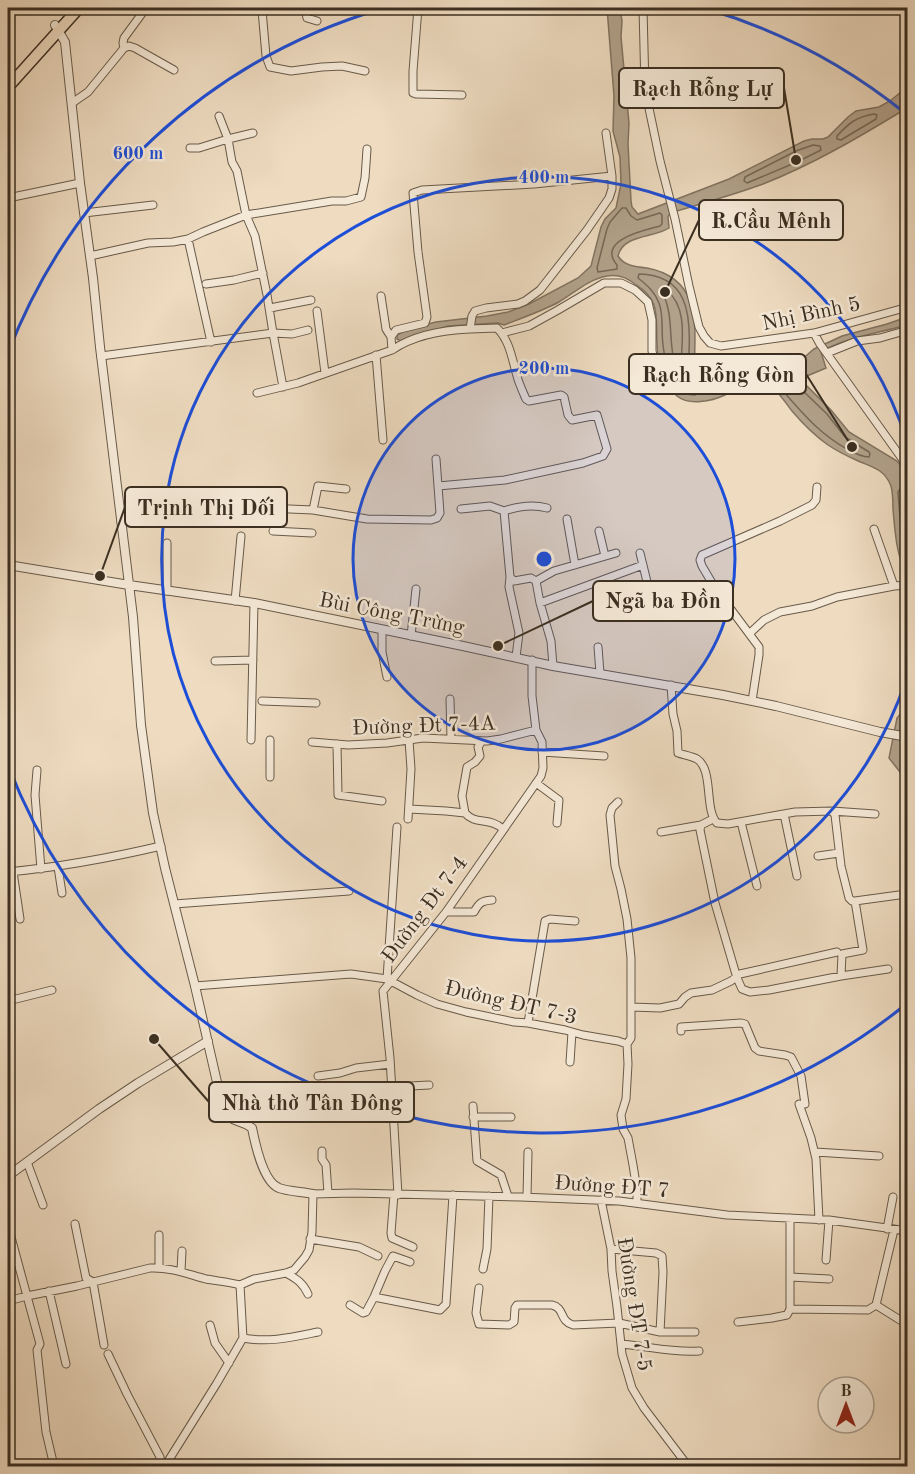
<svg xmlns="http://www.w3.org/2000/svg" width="915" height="1474" font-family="'Old Standard TT',serif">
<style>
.water{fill:#b1a18a;stroke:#827360;stroke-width:1.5}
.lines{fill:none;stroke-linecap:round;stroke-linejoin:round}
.shore{stroke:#766856;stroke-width:1.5}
.stream{stroke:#827360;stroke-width:2}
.minor-casing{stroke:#685a49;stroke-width:9}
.tertiary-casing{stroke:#685a49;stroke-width:10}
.primary-casing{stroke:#3b2f21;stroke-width:13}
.minor{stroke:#f4e8d6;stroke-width:7}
.tertiary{stroke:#f4e8d6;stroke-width:8}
.primary{stroke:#eedbc0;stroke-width:10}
.ring{fill:none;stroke:#1d4ed8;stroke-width:3}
.labels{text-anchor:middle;stroke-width:5;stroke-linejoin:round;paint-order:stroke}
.street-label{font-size:21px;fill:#3b2f21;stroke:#f4e8d6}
.centre{fill:#1d4ed8;stroke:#f4e8d6;stroke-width:3}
.ring-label{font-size:18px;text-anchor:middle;font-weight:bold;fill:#1d4ed8;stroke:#f4e8d6;stroke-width:5;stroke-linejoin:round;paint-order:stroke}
.leader{fill:none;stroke:#3b2f21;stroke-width:2}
.callout-dot{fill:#3b2f21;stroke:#f4e8d6;stroke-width:2}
.callout{fill:#f4e8d6;stroke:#3b2f21;stroke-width:2}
.callout-label{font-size:22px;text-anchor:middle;font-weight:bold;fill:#3b2f21}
</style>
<rect width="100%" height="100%" fill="#eedbc0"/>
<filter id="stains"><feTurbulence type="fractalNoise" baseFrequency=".00333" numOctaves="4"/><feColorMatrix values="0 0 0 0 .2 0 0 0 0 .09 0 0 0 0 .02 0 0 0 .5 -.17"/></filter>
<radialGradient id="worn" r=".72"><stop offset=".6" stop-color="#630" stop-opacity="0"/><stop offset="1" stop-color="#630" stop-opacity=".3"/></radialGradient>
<path class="water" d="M607,8H620L622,21L621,37L629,123L628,144L631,201L632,207L638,214L729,179L804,141L812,139H823L828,137L848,117L856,111L879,107L890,101L907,87V108C861,136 814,164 763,184C733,195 701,204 670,213L668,217L669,228C654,238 623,234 618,256C624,266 636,267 647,268C706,279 694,333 694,379L703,388L712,387L720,384L739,375L752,370L791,366L800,361L814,349L842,336L887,324L907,317V325C879,333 846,337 821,352L826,368L807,376L803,380L804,383L831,410L849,432L897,461L901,466L903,473L907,518V575C896,555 895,531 893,509C893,502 893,493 891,486C884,468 871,467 856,460C847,456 837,451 828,445C814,435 803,424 792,411C784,401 773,382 758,381C747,381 735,390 725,395C712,401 689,406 677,396C663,385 657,359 657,342C656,330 658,317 654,305C651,297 644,290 636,285C628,278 618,274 607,276C589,279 574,293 559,302C542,311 522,318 504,325L498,323L448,326L401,341L397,339V335L408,329L436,322L487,316L508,312L529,304L578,278L591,266L601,227L605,219L616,208L621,184L620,157L613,131L614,96Z
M907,706V781L889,758L897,718Z"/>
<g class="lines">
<path class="shore" d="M874,114L877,115L876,119L841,140L837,139V136C849,123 856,117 874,114Z
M813,145L820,146L821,150L797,162L747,183L744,181L745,177L796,151Z
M622,208H626L631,216L637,220L660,213L662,215V224L660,226C645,230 596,240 617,265V269L598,272L597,268L607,229L610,222Z
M639,274C687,275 691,313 689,352C688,360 686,372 688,380C689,384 694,388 696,391L695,395C671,396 665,364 663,345C661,331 664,316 659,303C655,292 647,285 638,278Z
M666,290C688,306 682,341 681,364L678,367L675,365C668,341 674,316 663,294Z
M797,370L800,373L797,380L799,387L827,414L845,437L869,452L870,454L869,457C862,457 854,453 847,449C813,430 797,405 771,378L773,374L791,372Z
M908,490L900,489L898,492L901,530L908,562"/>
<path class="stream" d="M908,839L905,862L908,881"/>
<defs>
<path id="minor" d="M265,8L262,10L266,56L270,67L291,71L322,67L342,66L365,71
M305,8L307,18L317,21
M418,8L413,71V93L416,94L462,95
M643,8L645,89L660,161L675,219L689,286L699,327L704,336L710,343L721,346L814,333L908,307
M124,48L123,43L124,38L146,8
M72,103L88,92L124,48L129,46L135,48L174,70
M219,116L228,139L253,133
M190,148H199L228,139L232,162L237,171L246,215L255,236L267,295L273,333L283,387
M8,198L80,183
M84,213L153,205
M188,239L211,342
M90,256L148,243L173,242L188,239L203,232L246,215L332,201H346L361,197L365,178L367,149
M206,284L234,280L263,273
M381,296L386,329L391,337
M270,308L311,300
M317,311L325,373
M502,333L529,326L558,310L604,283H621L635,290L648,302L652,320V351L657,372L663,389
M814,333L820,344L908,467
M392,350L391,337L396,330L425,323L427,317L418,252L413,193L422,190L534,184L612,176
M827,353L857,341L880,338L908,330
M376,355L383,440
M101,356L273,333L292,334L308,330
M257,393L298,383L392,350C414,335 444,330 470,329L472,316L475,311L486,308L518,304L525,301L540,290L587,230L609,198L612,189V176L606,133
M438,486L505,480L583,463L603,456L607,449L597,415L572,420L568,415L564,397L561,395L529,401L526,399C523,392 519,384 517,376C512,359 510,341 497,328L470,329
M547,508C532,504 519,506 504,511L510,577L514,581L531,578L536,581L540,603L551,641L553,666
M461,509L490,506L504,511
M313,510L318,486L346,489
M567,519L575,565
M121,522L183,510L243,507L313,510L367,519L431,520L437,518L440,513L436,459
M273,531L312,533
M599,531L605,556
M640,553L650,594
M510,577L509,587L519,633L516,657
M536,581L554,571L616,553
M894,586L908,585
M167,591V543
M235,601L241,536
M540,603L643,565
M382,630V652L387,677
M750,633L764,620L780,612L812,606L837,597L894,586L874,529
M411,636L416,589
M598,647L600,673
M215,661L253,660
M671,685L673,714L677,731L678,753C684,755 691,756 697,759C714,770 704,810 717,823L728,824L795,812L832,811L835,815L841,866L849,898L852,901H855L899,895
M450,699L451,739
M262,701L316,703
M752,701L759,655V647L715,588L702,566L700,560L702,555L780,521L812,505L816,500L817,487
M251,740L254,603
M270,740V777
M312,742L348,745L387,743L423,738L487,741L501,739L536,730
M337,744L338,795L382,801
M542,752L604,756
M37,770L35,795L41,869
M536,783L559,800L557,823
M618,802L612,808L610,815L615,866L621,889L627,919L631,958V1038L627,1044
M409,809L446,811L465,813C475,825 490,817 503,829
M832,811L875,814
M465,813L462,796L467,767L475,762L480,756L478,747L482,741
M784,814L797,876
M408,819L411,769L409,740
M713,819L701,825L700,830L715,903L737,978L742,989L750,992L769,990L841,976L888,969
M741,822L757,886
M661,832L701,825
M818,856L839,853
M58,867L62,893
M8,872C60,867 110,858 161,846
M13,872L20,919
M174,904L349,891
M446,912H474C479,903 481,901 492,900
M841,976L842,954L863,950L855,901
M387,979L397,827
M195,986L351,974L387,979L417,995L437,1004L466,1012L514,1022L528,1023L565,1030L583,1035L618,1041L627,1044L628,1064L626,1099L621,1115L623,1129L628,1138L633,1165L637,1190V1203
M8,1001L52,990
M631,1007L660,1008L679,1004L685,997L691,993L712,990L731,981L740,974L837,952
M528,1023L545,921L550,919L575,921
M681,1031V1027L741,1023L745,1024L755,1048L759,1051L785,1055L791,1057L801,1076L805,1104
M570,1062L572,1032
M318,1076L340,1073L356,1068L390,1064
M392,1087L429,1085
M319,1103L358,1099L361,1108L393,1107
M799,1104L811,1138L816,1159L819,1220
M473,1106L477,1161L501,1175L508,1196
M473,1117H511
M322,1151V1159L326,1165L328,1193
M815,1152L879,1156
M27,1162L43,1205
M394,1194L391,1233L392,1238L413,1247
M398,1195L390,1058L383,991L446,912L541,776L543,768L542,742L536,730L532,696V660
M527,1197L528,1152
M601,1200L611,1249L612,1271L617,1307L622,1354L632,1388L644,1408L688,1466
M75,1224L86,1278L93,1282L104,1345
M8,1226L40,1344L37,1350L46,1432L54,1466
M887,1229L893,1197
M310,1239L359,1247L378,1256
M611,1249L656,1253L662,1256L663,1272L660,1332
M826,1260L829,1220
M159,1268V1235
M483,1269L487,1249L489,1196
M181,1271L182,1251
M286,1273C297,1279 303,1283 308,1294
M790,1277L829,1279
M479,1288L476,1313L479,1324L509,1325L514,1322L515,1308L517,1305H552C565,1308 559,1321 573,1325L619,1323L660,1332H695
M49,1291L66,1364
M374,1297L385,1271L393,1256L410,1262
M8,1301L27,1296L77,1286L150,1268C170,1267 187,1274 206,1279C217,1281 229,1282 240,1285
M350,1305L363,1313L366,1312L374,1297L440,1310L446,1304L453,1195
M876,1305L908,1325
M790,1309L868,1310L876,1305L894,1230
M738,1322L772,1318L787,1315L790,1309V1218
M210,1325L215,1343L229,1363
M243,1338C269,1343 293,1337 318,1332
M621,1344C647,1346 672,1353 699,1351
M108,1354L127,1394L160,1457L161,1466
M165,1466L217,1383L243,1338L240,1285L254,1279L286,1273L294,1270L305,1257L309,1250L312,1232L313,1194L353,1193L521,1197L619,1201L727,1215L829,1220L908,1231"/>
<path id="tertiary" d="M55,25L65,42L80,183L93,278L100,347L133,617L141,725L153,813L165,868L195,986L222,1104C233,1127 235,1116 252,1128C255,1143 263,1182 279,1188C286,1191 304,1192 313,1194
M8,565L129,585L254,603L463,646L553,666L723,695L776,706L880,732L908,737
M8,1176L99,1109L138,1083L208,1041"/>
<path id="primary" d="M8,87L79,8"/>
</defs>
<use href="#minor" class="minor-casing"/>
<use href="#tertiary" class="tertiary-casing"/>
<use href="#primary" class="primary-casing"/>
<use href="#minor" class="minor"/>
<use href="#tertiary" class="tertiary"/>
<use href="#primary" class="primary"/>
</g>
<circle cx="544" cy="559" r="191" fill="#1d4ed8" fill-opacity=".12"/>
<g class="ring">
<circle cx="544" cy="559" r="191"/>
<path d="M907 677A382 382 0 1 1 907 441"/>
<path d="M905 1005A574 574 0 0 1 8 765M8 353A574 574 0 0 1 381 9M707 9A574 574 0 0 1 905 113"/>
</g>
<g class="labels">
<g class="street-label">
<text transform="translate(811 313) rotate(-12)" y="7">Nhị Bình 5</text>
<text transform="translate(392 613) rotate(11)" y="7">Bùi Công Trừng</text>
<text transform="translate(424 725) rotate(-2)" y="7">Đường Đt 7-4A</text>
<text transform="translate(424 909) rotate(-53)" y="7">Đường Đt 7-4</text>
<text transform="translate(511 1002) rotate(13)" y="7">Đường ĐT 7-3</text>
<text transform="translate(612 1186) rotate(4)" y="7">Đường ĐT 7</text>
<text transform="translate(635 1304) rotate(81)" y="7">Đường ĐT 7-5</text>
</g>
</g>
<circle cx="544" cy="559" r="9" class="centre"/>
<g class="ring-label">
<text x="138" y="159">600 m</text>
<text x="544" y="183">400 m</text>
<text x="544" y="374">200 m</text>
</g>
<path class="leader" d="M796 160L784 88M665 292L699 220M852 447L806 374M100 576L125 507M498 646L593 601M154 1039L209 1102"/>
<g class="callout-dot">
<circle cx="796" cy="160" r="6"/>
<circle cx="665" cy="292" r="6"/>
<circle cx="852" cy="447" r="6"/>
<circle cx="100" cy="576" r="6"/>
<circle cx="498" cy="646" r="6"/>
<circle cx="154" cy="1039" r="6"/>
</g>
<g class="callout">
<rect x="619" y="68" width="165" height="40" rx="6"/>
<rect x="699" y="200" width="144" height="40" rx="6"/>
<rect x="629" y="354" width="177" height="40" rx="6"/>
<rect x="125" y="487" width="162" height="40" rx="6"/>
<rect x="593" y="581" width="140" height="40" rx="6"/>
<rect x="209" y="1082" width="205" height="40" rx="6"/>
</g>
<g class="callout-label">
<text x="702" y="96">Rạch Rỗng Lự</text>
<text x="771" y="228">R.Cầu Mênh</text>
<text x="718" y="382">Rạch Rỗng Gòn</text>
<text x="206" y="515">Trịnh Thị Dối</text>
<text x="663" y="608">Ngã ba Đồn</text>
<text x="312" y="1110">Nhà thờ Tân Đông</text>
</g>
<rect width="915" height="1474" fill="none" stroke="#eedbc0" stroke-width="30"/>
<rect x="9" y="9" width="897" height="1456" fill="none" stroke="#3b2f21" stroke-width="3"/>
<rect x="15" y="15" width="885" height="1444" fill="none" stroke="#3b2f21" stroke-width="1.5"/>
<g transform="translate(846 1405)"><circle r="28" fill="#f4e8d6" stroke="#aa9e8e" stroke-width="1.5"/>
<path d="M0-4.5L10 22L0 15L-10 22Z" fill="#8f2418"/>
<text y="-9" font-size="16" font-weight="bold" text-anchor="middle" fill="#3b2f21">B</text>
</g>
<rect width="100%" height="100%" filter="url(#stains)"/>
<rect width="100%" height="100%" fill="url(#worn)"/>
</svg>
